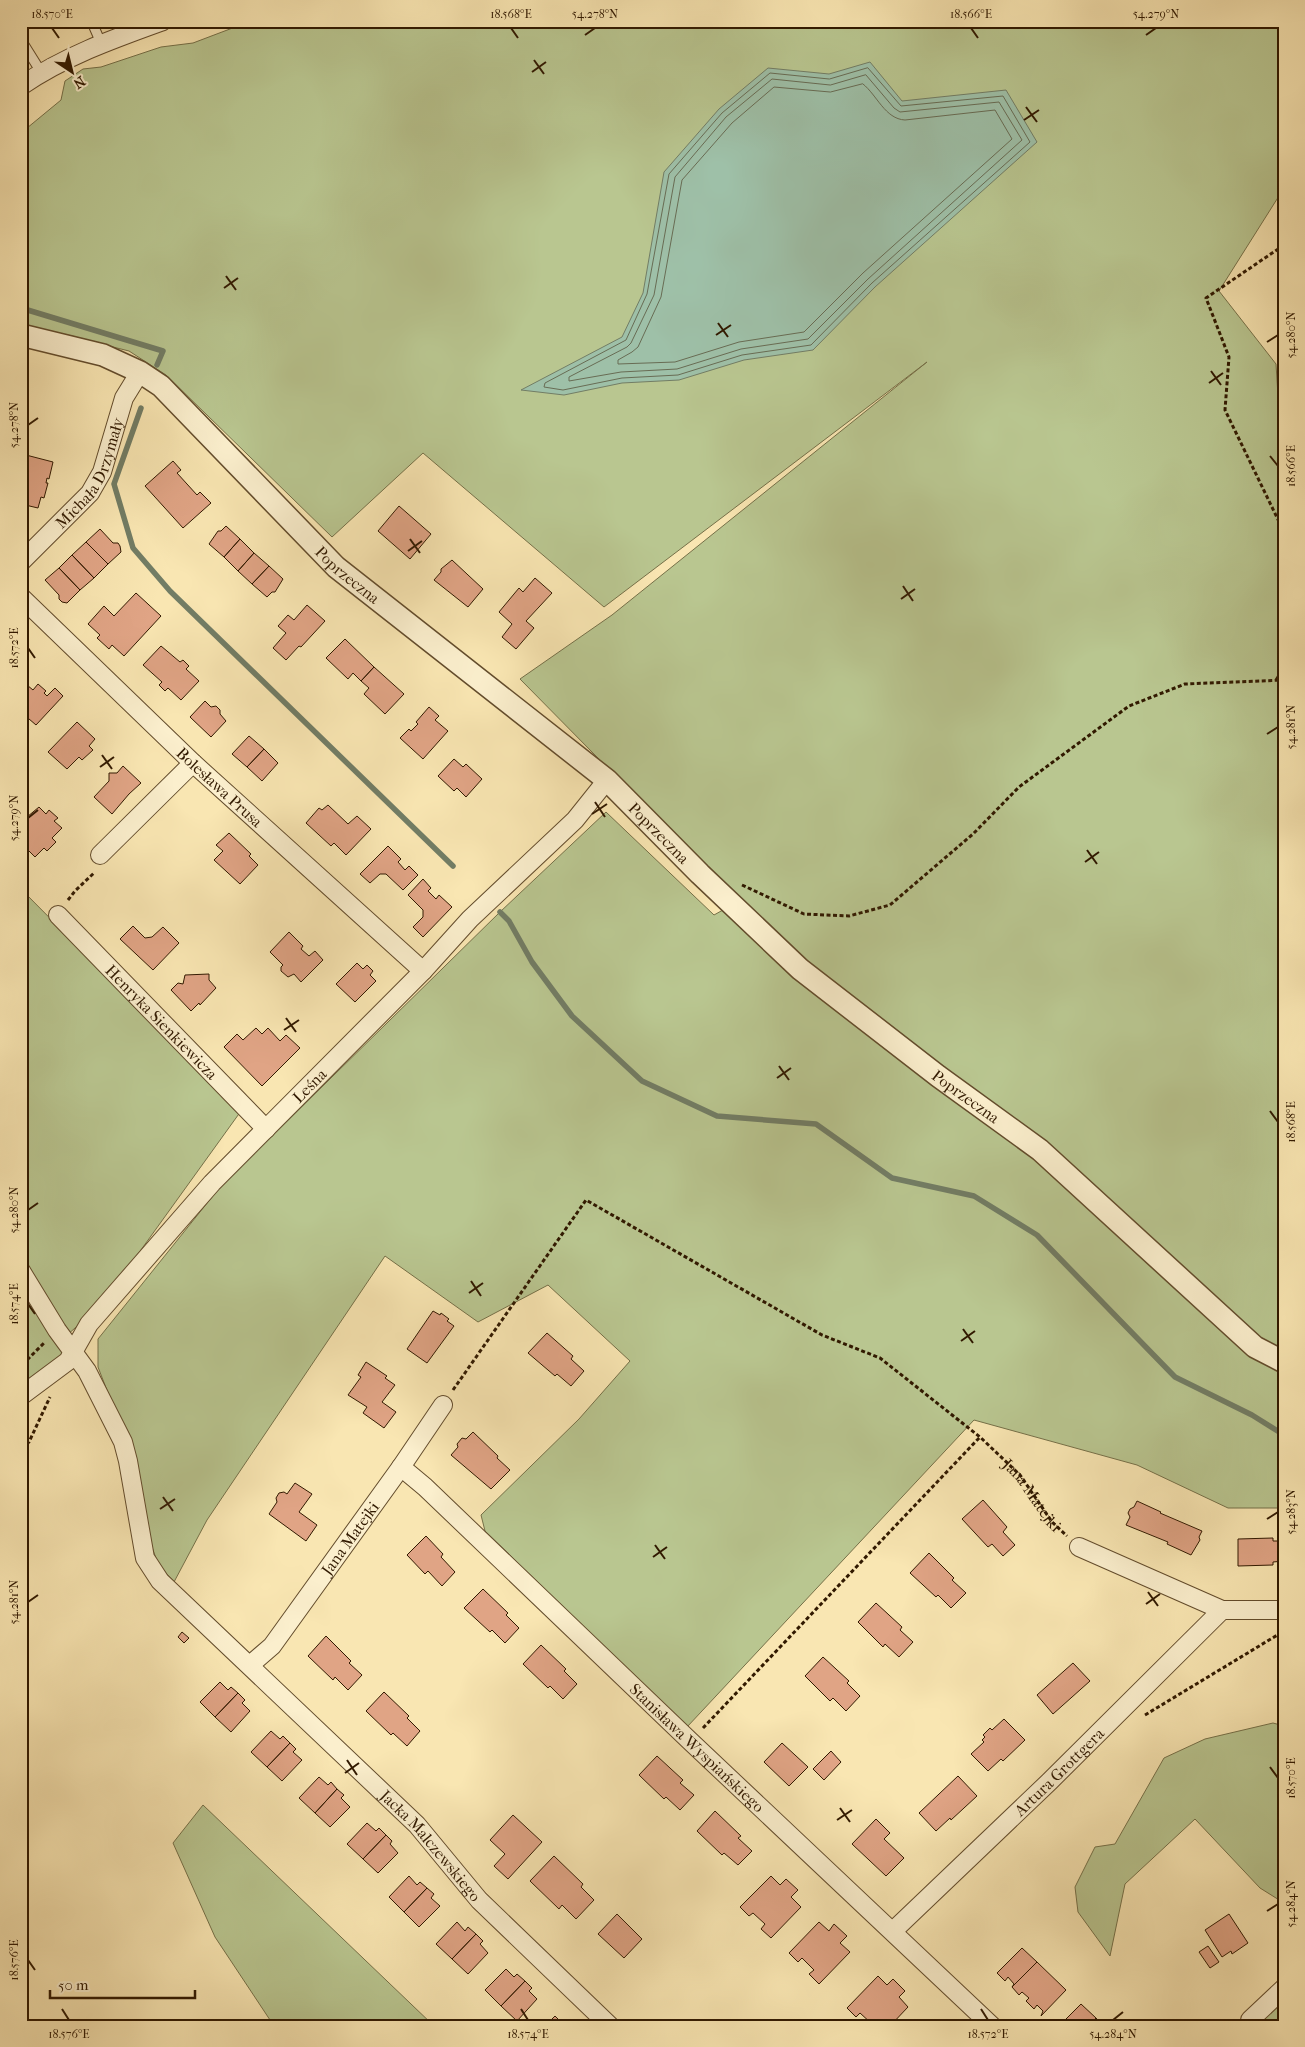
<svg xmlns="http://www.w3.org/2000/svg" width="1305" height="2047" font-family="'IM FELL French Canon',serif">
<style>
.green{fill:#b9c690;stroke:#757048}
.water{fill:#9ec0a8;stroke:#727d65}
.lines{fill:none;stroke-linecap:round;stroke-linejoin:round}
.shore{stroke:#686c54;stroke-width:1}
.stream{stroke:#727d65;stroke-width:5.5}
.building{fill:#e0a485;stroke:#311900}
.service-casing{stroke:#634c2c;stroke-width:11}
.minor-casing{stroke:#634c2c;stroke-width:20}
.tertiary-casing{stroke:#634c2c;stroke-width:24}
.path{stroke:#311900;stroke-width:3;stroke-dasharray:4 2.5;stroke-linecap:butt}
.service{stroke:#fbefcd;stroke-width:9}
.minor{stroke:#fbefcd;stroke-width:18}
.tertiary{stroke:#fbefcd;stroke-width:21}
.ticks{fill:none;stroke:#311900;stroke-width:2}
.labels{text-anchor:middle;stroke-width:4;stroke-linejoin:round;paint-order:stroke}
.street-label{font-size:16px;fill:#311900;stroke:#fbefcd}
.neatline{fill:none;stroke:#311900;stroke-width:2}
.ticks-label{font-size:12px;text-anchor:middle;fill:#311900}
</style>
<rect width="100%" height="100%" fill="#f9e6b2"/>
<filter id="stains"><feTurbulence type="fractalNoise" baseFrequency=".004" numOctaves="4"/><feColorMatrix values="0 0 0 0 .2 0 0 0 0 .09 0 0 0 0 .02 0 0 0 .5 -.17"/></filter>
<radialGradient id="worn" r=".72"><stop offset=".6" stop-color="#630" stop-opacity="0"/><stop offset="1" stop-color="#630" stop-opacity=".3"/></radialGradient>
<path class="green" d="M251,21H1284V188L1219,291L1276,364L1279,412L1284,419V1508H1228L1137,1465L974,1420L687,1727L485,1531L481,1515L579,1419L630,1361L548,1285L478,1322L385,1256L207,1520L174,1582L158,1564L152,1547L136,1466L98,1367V1339L220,1187L500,912L606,812L714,915L739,901L520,679L612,615L927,362L604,607L423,453L332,537L166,375L129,351L21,324V133L61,100L65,81L83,69L101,67L161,47L193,43Z
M21,889L241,1111L102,1304L57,1344L70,1359L47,1388L21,1407Z
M1273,1723L1284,1726V1903L1260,1888L1195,1819L1125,1884L1110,1956L1078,1912L1075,1887L1095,1847L1115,1844L1164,1758L1205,1739Z
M203,1805L434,2026H274L215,1937L173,1843Z
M1284,1995V2026H1255Z"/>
<path class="water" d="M870,62L902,101L1006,90L1037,142L875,287L813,350L744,360L679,380L622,383L564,395L521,390L622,337L643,293L664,172L719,109L768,68L829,74Z"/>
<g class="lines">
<path class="shore" d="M868,68L901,106L1003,96L1030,142L872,283L811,345L742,355L678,375L622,378L563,390L544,387L545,383L626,340L647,294L669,174L722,113L770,73L829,79Z
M866,75L894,108L900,112L999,102L1022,140L868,279L808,339L741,349L677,369L621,372L569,381V377L627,347L631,343L654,295L675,177L726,117L772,79L830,85Z
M863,84C877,95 885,119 905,120L995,110L1012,139L863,273L804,332L739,342L675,362L618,364V360L632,352L638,347L661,297L682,180L732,123L774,87L830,92Z"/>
<path class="stream" d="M21,308L163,351L157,365
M141,408L114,484L133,548L170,591L453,866
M500,912L509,921L532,962L572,1016L642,1081L717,1116L816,1124L892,1178L974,1196L1037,1235L1175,1377L1252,1415L1284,1435"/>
</g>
<path class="building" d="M26,455L53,462L49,479L47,478L46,483H48L44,498L41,497L38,508L21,504V469Z
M173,461L181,470L177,473L197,495L200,492L211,503L183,528L145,486Z
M399,506L431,534L410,559L378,531Z
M226,526L240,539L224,557L209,544L218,531H221Z
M100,529L113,543H118L120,546L121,552L108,564L86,542Z
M240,539L254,553L238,571L224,557Z
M86,542L108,564L94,578L72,555Z
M254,553L269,566L252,584L238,571Z
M72,555L94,578L80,590L59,568Z
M452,560L483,589L468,607L434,580L441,572V569Z
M269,566L283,579L275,592H272L267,597L252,584Z
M59,568L80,590L67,603L62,602L59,599V595L45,580Z
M535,578L552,593L526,621L534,628L516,649L502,637L512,624L499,612L519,588L523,592Z
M136,593L161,616L124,656L112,645L109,649L97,638L100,635L88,624L104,606L114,616Z
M307,605L325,621L301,647L299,646L286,660L273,648L286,633L278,626L288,615L294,620Z
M345,639L374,667L361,681L353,673L348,679L326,658Z
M161,646L180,662L183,660L189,666L186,669L199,681L181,700L168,688L165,691L159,685L162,682L143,665Z
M374,667L404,694L385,714L364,694L369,688L361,681Z
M38,684L46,691L44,693L47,696L55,688L63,696L36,725L21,712V691L27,685L33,690Z
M205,701L211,707L216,706L220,710V714L226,721L211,737L190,717Z
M429,707L439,716L435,720L448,731L423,759L400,738L409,729L411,731L418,724L416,722Z
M77,722L95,739L89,746L93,750L82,760L79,757L67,769L48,752Z
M249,736L264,749L247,767L232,754Z
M264,749L278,763L262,781L247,767Z
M454,759L463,767L466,764L482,779L466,797L457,788L454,791L438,776Z
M123,766L141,783L129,794L112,814L94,797L109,781V773H117Z
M328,805L348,824L357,816L371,829L346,855L334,843L331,846L306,823L319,808L322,810Z
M39,807L46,814L49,810L58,818L54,821L62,828L52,838L56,842L47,851L44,848L35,857L28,850L23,855L21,854V822Z
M229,833L251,854L249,856L258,865L240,884L214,860L223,851L216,845Z
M388,846L401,859L398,862L405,870L409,866L418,875L403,890L386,874H380L370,883L360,874Z
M423,879L431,888L428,891L436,899L439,895L452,907L423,937L413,927L423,917V910L408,895Z
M133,926L145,938L152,937L163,927L179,943L153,970L120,939Z
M289,932L303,946L301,949L309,956L315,951L323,960L301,982L294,974L288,977L281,971V967L283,965L270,952Z
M357,963L363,969L367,965L373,971L370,975L376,981L355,1002L336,984Z
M209,974V980L216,988L200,1005L199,1003L191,1011L171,990L178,983L183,984L185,975Z
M256,1028L262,1034L268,1028L280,1041L286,1035L300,1048L262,1086L224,1047L237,1034L243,1040Z
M433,1311L440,1315L441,1313L449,1319L447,1321L454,1326L427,1363L407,1349Z
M547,1333L573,1356L571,1359L584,1371L571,1386L557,1374L555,1376L528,1353Z
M366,1362L387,1376L385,1378L395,1385L382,1402L396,1412L384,1428L363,1413L367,1407L348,1395L361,1377L358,1375Z
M473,1432L498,1456L497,1458L510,1470L491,1489L451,1455L458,1447L457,1444L462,1438L466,1439Z
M295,1483L312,1494L299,1512L317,1525L306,1541L269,1514L277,1502L276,1498L279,1493L284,1492L287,1494Z
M983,1500L1007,1527L1003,1532L1015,1545L1003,1556L992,1544L988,1547L962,1519Z
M1137,1501L1161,1512L1160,1513L1202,1531L1199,1537L1200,1540L1191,1555L1167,1544L1168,1542L1126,1525L1130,1517L1128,1513L1130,1509L1134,1507Z
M426,1536L443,1554L441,1557L455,1572L442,1586L428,1571L425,1574L407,1555Z
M1273,1538V1541H1284V1561L1273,1562V1565L1238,1566V1539Z
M929,1553L954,1578L952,1580L966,1593L951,1608L938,1595L936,1597L910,1573Z
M483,1589L508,1613L506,1615L519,1628L505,1643L492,1630L490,1632L464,1608Z
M876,1603L902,1627L900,1630L913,1642L899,1657L885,1644L883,1647L858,1622Z
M182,1632L189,1638L184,1643L178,1637Z
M326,1636L351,1661L349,1663L362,1675L348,1690L335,1677L333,1680L308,1656Z
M541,1645L566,1669L564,1671L577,1684L563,1699L550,1686L548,1688L523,1664Z
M823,1657L849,1681L847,1683L860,1696L846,1711L833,1698L830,1701L805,1676Z
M1073,1663L1090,1681L1053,1714L1037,1695Z
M220,1682L228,1690L231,1687L238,1693L215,1717L200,1702Z
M384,1692L409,1716L407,1718L420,1731L407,1746L393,1733L391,1735L366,1711Z
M238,1693L245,1700L242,1703L250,1711L231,1732L215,1717Z
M1004,1719L1025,1740L1003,1761L1001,1759L988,1771L971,1754L984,1742L982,1740L985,1737L983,1735L990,1728L992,1730Z
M271,1731L280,1739L283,1736L290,1743L267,1767L251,1752Z
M290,1743L296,1749L293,1752L302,1760L282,1781L267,1767Z
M782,1743L808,1767L789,1786L764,1762Z
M831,1751L841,1762L824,1780L813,1769Z
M657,1756L683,1780L680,1783L694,1795L680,1810L666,1797L664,1799L639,1775Z
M958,1776L977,1796L951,1820L950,1818L936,1831L919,1813Z
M319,1777L328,1785L331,1782L337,1789L315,1813L299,1798Z
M337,1789L344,1795L341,1798L350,1807L330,1827L315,1813Z
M715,1811L741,1836L738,1838L752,1851L738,1865L724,1853L722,1855L697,1831Z
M513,1815L542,1842L508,1879L494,1866L505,1854L490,1840Z
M876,1819L890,1833L884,1839L904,1858L886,1876L852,1844Z
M367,1823L376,1831L379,1828L386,1835L363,1859L347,1844Z
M386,1835L392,1841L390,1844L398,1853L378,1873L363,1859Z
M554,1856L583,1884L581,1887L594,1900L576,1919L562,1905L559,1909L530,1881Z
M409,1876L417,1885L420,1882L427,1888L404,1912L389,1897Z
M771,1876L780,1885L786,1879L798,1890L791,1897L801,1907L771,1938L761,1929L765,1924L753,1913L749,1916L740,1907Z
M427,1888L434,1894L431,1898L440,1906L419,1927L404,1912Z
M617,1914L642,1939L624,1958L598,1934Z
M1229,1914L1248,1943L1232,1954L1231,1951L1222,1957L1205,1930Z
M457,1922L465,1931L468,1927L476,1934L452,1959L436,1944Z
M819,1922L829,1931L834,1924L847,1936L840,1943L850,1952L819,1984L809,1974L814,1970L802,1958L798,1962L789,1953Z
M476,1934L483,1941L480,1944L488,1953L468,1974L452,1959Z
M1208,1946L1219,1962L1210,1968L1199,1952Z
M1022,1948L1037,1962L1012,1987L1014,1984L1008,1977L1005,1981L997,1973Z
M1037,1962L1066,1990L1041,2016L1043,2011L1037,2005L1034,2009L1026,2001L1029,1998L1022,1992L1019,1995L1012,1987Z
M506,1969L514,1977L517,1974L525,1981L501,2006L485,1990Z
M878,1976L887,1985L893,1979L905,1991L899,1997L908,2007L890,2026H871L872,2024L860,2013L856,2017L847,2008Z
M525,1981L532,1988L529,1991L537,1999L517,2021L501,2006Z
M1081,2004L1096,2018L1088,2026H1059Z
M555,2016L563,2024L566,2021L571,2026H545Z
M1096,2018L1104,2026H1088Z"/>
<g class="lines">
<defs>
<path id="service" d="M98,21L94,27L101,43
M21,40L41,72"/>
<g id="minor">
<path d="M21,86C65,56 113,39 163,21"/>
<path id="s2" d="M21,562L90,493L102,472L124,398L140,372"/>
<path id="s3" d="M21,597L193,763L423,971"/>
<path d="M100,855L193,763"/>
<path id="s4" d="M58,915L266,1129"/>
<path id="s5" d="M21,1271L57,1330L87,1371L123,1442L128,1461L145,1558L160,1581L417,1825L479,1900L610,2026"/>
<path id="s6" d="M21,1396L68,1361L89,1324L212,1183L423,971L470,919L575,820L607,780"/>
<path id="s7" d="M401,1467L425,1487L690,1741L992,2026"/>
<path d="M1079,1547L1222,1610H1284"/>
<path id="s8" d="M250,1665L272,1646L401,1467L443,1405"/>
<path id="s9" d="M893,1931L1049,1782L1222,1610"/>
<path d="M1250,2020L1284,1988"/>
</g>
<g id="tertiary">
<path id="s10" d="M21,335L103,355L140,372L161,386L336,567L607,780L700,874L800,969L938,1076L1040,1150L1255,1347L1284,1362"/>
</g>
</defs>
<use href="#service" class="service-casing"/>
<use href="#minor" class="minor-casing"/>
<use href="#tertiary" class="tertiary-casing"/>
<g class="path">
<path d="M1284,245L1206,298L1229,357L1225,410L1284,532"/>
<path d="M1276,680L1284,668"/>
<path d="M742,885L804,914L849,916L890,905L973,834L1019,787L1129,706L1185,684L1284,680"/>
<path d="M68,900L75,891L95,872"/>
<path d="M21,1362L27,1360L44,1343"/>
<path id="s1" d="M453,1390L586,1200L822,1335L880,1358L980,1437L1020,1475L1052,1522L1067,1536"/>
<path d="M21,1448L29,1442L50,1397"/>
<path d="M1145,1715L1284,1631"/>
<path d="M703,1728L980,1437"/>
</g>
<use href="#service" class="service"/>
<use href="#minor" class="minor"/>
<use href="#tertiary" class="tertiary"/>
</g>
<path class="ticks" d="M52,28L59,38M511,28L518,38M971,28L978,38M585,35L595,28M1146,35L1156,28M534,60L544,74M532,72L546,62M1026,107L1037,122M1024,120L1039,110M226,276L236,290M224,288L238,278M718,323L728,337M716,335L731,325M1267,342L1278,335M1211,371L1221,385M1209,383L1223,373M28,425L38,418M1270,456L1278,466M410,539L420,553M408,551L422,541M903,586L913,601M901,599L915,589M28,648L35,658M1267,734L1278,727M102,755L112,769M100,767L114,757M595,802L605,817M592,814L607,804M28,818L38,810M1087,850L1097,864M1085,862L1099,852M286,1018L296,1032M284,1030L299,1020M779,1066L789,1080M777,1078L791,1068M1270,1111L1278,1122M28,1210L38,1203M471,1281L481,1296M469,1293L483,1283M28,1304L35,1314M963,1329L973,1343M961,1341L975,1331M163,1497L173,1511M160,1509L175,1499M1267,1519L1278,1512M655,1545L665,1559M653,1557L667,1547M1148,1592L1158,1606M28,1602L38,1595M1146,1604L1160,1594M347,1760L357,1775M1270,1767L1278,1778M345,1773L359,1763M840,1808L850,1822M837,1820L852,1810M1267,1911L1278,1904M28,1960L35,1970M62,2009L69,2020M521,2009L528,2020M981,2009L988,2020M1113,2020L1123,2012"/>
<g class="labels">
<g class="street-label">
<text dy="6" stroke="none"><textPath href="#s2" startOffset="115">Michała Drzymały</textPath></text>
<text dy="6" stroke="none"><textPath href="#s10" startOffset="416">Poprzeczna</textPath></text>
<text dy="6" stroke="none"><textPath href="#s3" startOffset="275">Bolesława Prusa</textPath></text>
<text dy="6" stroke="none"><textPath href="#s10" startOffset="821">Poprzeczna</textPath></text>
<text dy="6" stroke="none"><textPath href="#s4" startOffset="149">Henryka Sienkiewicza</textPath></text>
<text dy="6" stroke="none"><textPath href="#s6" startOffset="426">Leśna</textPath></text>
<text dy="6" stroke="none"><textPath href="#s10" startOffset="1226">Poprzeczna</textPath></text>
<text dy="6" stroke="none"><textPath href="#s1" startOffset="772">Jana Matejki</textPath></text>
<text dy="6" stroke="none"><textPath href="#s8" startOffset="162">Jana Matejki</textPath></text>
<text dy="6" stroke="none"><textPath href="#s7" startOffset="408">Stanisława Wyspiańskiego</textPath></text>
<text dy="6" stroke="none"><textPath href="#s9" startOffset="230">Artura Grottgera</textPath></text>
<text dy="6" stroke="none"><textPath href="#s5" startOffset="724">Jacka Malczewskiego</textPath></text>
</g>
</g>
<rect width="1305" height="2047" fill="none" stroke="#f9e6b2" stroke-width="55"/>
<g transform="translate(72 72) rotate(145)" stroke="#fbefcd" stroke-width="4" paint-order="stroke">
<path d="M0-4L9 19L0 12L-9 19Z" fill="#311900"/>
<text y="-8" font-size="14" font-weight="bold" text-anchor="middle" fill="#311900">N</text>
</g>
<path d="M50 1990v8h145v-8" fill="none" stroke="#311900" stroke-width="2.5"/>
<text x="58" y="1990" font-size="15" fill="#311900" stroke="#fbefcd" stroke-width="4" paint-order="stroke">50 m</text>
<rect x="28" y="28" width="1250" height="1992" class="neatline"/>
<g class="ticks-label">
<text x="52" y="18">18.570°E</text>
<text x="511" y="18">18.568°E</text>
<text x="595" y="18">54.278°N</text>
<text x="971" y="18">18.566°E</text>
<text x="1156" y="18">54.279°N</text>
<text transform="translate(1291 335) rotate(-90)" y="4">54.280°N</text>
<text transform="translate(14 425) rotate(-90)" y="4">54.278°N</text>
<text transform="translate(1291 466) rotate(-90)" y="4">18.566°E</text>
<text transform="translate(14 648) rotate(-90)" y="4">18.572°E</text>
<text transform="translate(1291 727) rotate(-90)" y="4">54.281°N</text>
<text transform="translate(14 818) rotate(-90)" y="4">54.279°N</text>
<text transform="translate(1291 1122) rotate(-90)" y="4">18.568°E</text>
<text transform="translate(14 1210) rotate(-90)" y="4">54.280°N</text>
<text transform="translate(14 1304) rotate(-90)" y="4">18.574°E</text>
<text transform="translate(1291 1512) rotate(-90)" y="4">54.283°N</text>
<text transform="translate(14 1602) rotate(-90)" y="4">54.281°N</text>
<text transform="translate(1291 1778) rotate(-90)" y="4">18.570°E</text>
<text transform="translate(1291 1904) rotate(-90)" y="4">54.284°N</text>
<text transform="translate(14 1960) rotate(-90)" y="4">18.576°E</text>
<text x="69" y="2038">18.576°E</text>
<text x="528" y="2038">18.574°E</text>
<text x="988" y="2038">18.572°E</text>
<text x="1113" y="2038">54.284°N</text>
</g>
<rect width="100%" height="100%" filter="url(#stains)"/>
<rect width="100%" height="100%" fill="url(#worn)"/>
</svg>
